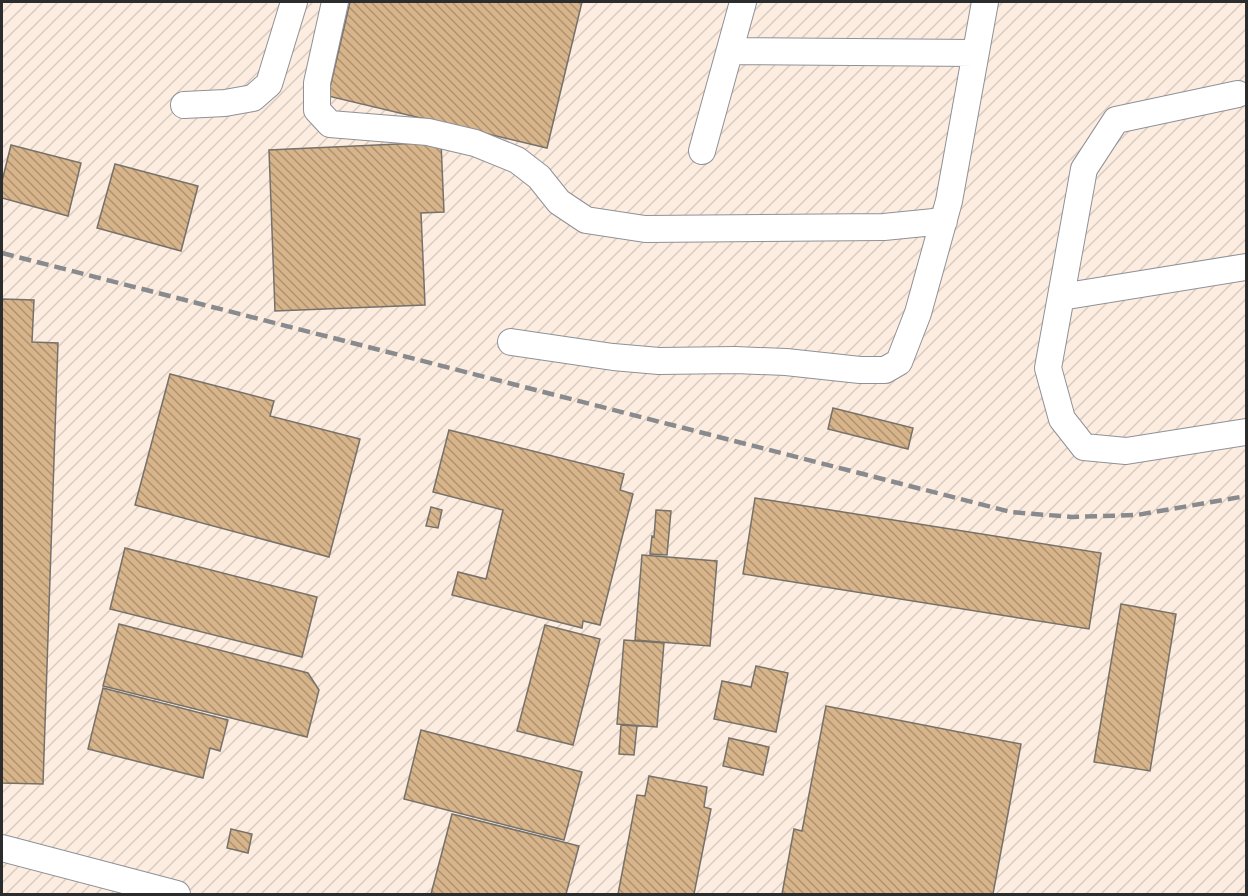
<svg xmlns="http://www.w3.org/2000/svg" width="1248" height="896" font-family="'Titillium Web',sans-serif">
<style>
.industrial{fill:url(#industrial-furrows)}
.building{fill:url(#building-back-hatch);stroke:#76716b;stroke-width:1.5}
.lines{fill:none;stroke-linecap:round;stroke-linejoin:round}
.minor-casing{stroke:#8f9198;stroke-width:28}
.minor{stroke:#fff;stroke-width:26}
.rail{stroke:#898a8d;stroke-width:4.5;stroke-dasharray:12 6;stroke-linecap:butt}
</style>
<defs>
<pattern id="industrial-furrows" width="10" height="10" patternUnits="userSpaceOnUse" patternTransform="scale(1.5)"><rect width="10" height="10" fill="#fdede0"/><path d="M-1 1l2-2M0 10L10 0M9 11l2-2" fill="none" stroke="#d9cbc0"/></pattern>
<pattern id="building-back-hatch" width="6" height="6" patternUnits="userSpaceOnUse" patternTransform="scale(1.5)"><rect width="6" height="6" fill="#d7b489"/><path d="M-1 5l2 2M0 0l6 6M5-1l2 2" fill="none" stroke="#af9370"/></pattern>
</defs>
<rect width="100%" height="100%" fill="#f9faff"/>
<path class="industrial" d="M2,2H1246V894H2Z"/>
<path class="building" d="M350,2H582L547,148L328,96Z
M441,142L444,212L421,213L425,305L275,311L269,150Z
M11,145L81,163L68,216L2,198V181Z
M115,164L198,186L181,251L97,228Z
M2,299L34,300L32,342L58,343L43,784L2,783Z
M170,374L274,401L270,416L360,439L329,557L135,505Z
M833,408L913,428L908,449L828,429Z
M449,430L624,474L620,490L633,494L600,625L583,621L582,628L452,595L458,572L486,579L503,510L433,492Z
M755,498L1101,553L1089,629L743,574Z
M431,507L442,510L438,528L426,526Z
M656,510L671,511L667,555L650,554L652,536L654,537Z
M125,548L317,597L302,657L110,609Z
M642,555L717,561L710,646L635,640Z
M1121,604L1176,614L1150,771L1094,762Z
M119,624L308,673L319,690L307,737L103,686Z
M545,625L600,639L573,745L517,731Z
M624,640L664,643L657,727L617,724Z
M756,666L788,673L776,732L714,719L722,681L751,687Z
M103,688L228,720L220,751L210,748L203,778L88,749Z
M826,706L1021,744L993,894H782L794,829L802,831Z
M621,725L637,726L634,755L619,754Z
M421,730L582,772L564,840L404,799Z
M729,738L769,747L763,775L723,766Z
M649,776L707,787L704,807L711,809L694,894H618L637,795L645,796Z
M452,814L579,846L566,894H431Z
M231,829L252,834L248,853L227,848Z"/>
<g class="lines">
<defs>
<path id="minor" d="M335,2L317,83V110L330,124L428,132L475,143L517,160L539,177L559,202L586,220L645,229L884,227L944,221
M730,51L975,53
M1238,94L1116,120L1084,169L1048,368L1062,419L1084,447L1126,451L1246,432
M184,105L225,103L253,98L269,84L294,2
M702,151L743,2
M1061,297L1246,267
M511,342L613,357L659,361L735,360L786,362L860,370H885L899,362L918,313L949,201L985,2
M2,848L177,894"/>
</defs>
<use href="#minor" class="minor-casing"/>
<use href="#minor" class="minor"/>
<path class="rail" d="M2,253L1011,512L1072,517L1137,515L1246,496"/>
</g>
<rect width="1248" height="896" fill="none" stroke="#2b2c2e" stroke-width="6"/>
</svg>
